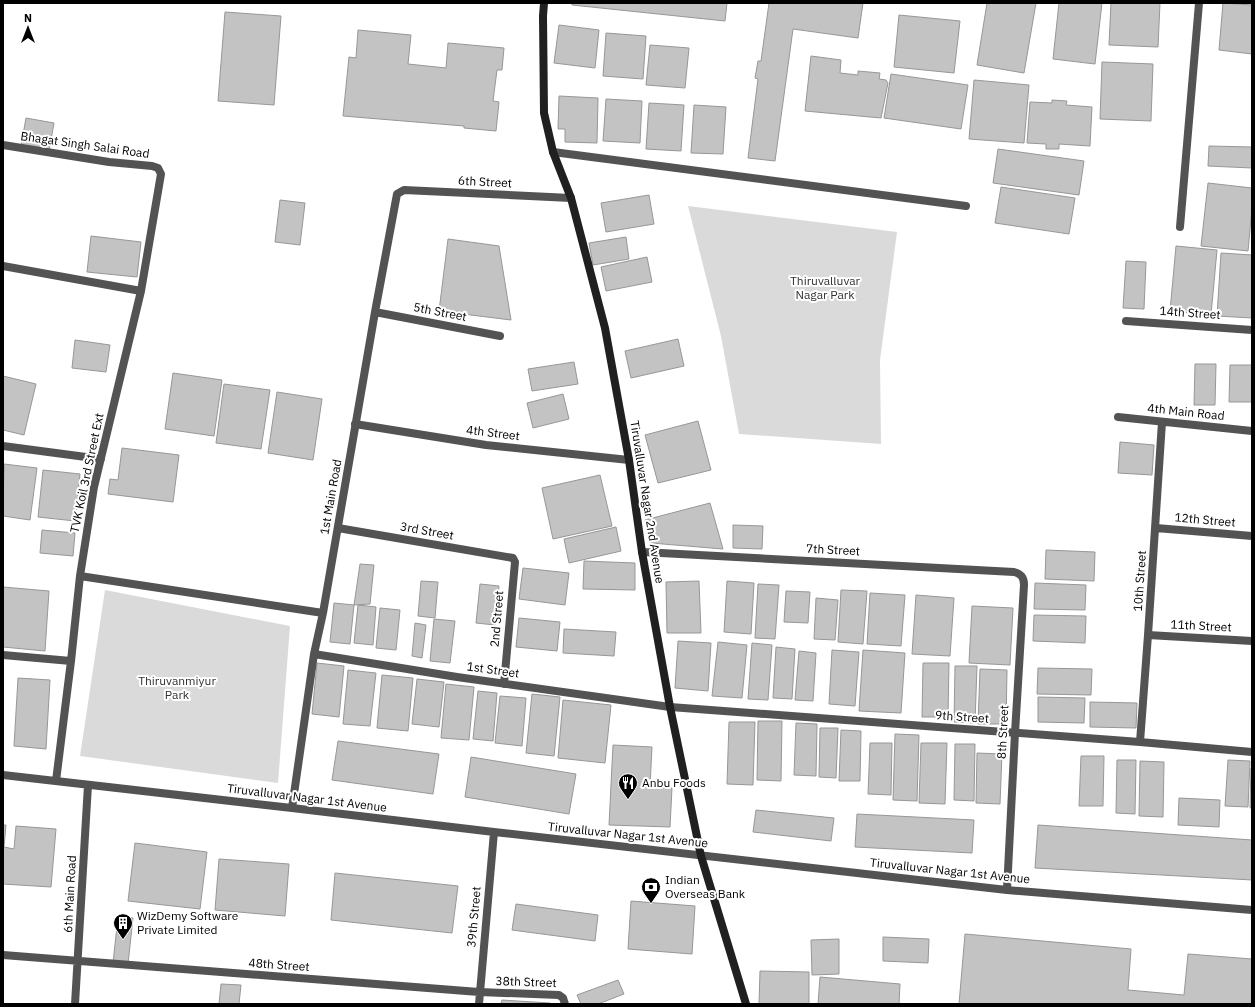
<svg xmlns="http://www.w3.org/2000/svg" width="1255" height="1007" font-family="'IBM Plex Sans',sans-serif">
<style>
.green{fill:#dadada}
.building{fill:#c3c3c3;stroke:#979797}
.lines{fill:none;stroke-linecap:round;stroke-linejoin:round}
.street{stroke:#535353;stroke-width:8}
.secondary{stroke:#202020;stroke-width:8}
.labels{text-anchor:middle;stroke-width:4;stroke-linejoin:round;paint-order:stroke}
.street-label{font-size:12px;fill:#000;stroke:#fff}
.park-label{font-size:12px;fill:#313131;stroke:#fff}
.poi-label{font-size:12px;fill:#000;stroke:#fff;text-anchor:start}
</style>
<rect width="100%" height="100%" fill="#fff"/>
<path class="green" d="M688,206L897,232L880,360L881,444L739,434L721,336Z
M105,590L290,626L278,783L80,756Z"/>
<path class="building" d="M572,3H727L725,21L572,5Z
M769,3H863L858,38L793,29L775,161L748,158L758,79L755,78L758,61H761Z
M987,3H1036L1024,73L977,65Z
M1059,3H1102L1095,64L1053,59Z
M1111,3H1160L1158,47L1109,45Z
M1223,3L1252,5V54L1219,50Z
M225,12L281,16L274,105L218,101Z
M899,15L960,21L954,73L894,67Z
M559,25L599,30L595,68L554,63Z
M358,30L411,35L408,64L446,68L448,43L504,48L502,70H497L493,101L499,102L496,131L464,128V126L343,116L349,57L356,58Z
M606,33L646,36L643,79L603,76Z
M650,45L689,48L685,88L646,85Z
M811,56L841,60L840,73L858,75V71L880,73L879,79L886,80L888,83L881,118L805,111Z
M1102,62L1153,64L1151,121L1100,119Z
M891,74L968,85L961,129L884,118Z
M974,80L1029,85L1024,143L969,139Z
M559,96L598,98L597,143L565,142V129H558Z
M606,99L642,101L640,143L603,141Z
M1052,100L1067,101L1066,105L1092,107L1090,146L1059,144V149H1046V144L1027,143L1030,102L1052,103Z
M649,103L684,105L681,151L646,149Z
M694,105L726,107L723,154L691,153Z
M26,118L54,123L49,151L21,146Z
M1209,146L1252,147V168L1208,166Z
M998,149L1084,161L1079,195L993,183Z
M1208,183L1252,188V208L1248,251L1201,246Z
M1001,187L1075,198L1069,234L995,223Z
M649,195L654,224L606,232L601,203Z
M280,200L305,203L300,245L275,242Z
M91,236L141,242L137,277L87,272Z
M626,237L629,259L593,265L589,243Z
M448,239L499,246L511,320L439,311Z
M1176,246L1217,250L1211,315L1170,311Z
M1221,253L1252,255V318L1217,316Z
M647,257L652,282L606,291L601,267Z
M1126,261L1146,262L1144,309L1123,308Z
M678,339L684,366L631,378L625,351Z
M75,340L110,345L106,372L72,368Z
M574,362L578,384L532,391L528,369Z
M1195,364H1216L1215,405H1194Z
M1230,365H1252V402H1229Z
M173,373L222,380L214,436L165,429Z
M3,376L36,384L24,435L3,430Z
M224,384L270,390L261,449L216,443Z
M277,392L322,399L313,460L268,453Z
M563,394L569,419L533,428L527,403Z
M698,421L711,470L658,483L645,435Z
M1120,442L1154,445L1152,475L1118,473Z
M122,448L179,455L173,502L108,494L110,479L118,480Z
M4,464L37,468L30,520L3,516Z
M43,470L80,474L75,521L38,517Z
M600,475L612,526L553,539L542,488Z
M710,503L723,549L651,543L645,520Z
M733,525L763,526L762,549L733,548Z
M616,527L621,551L569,563L564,539Z
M42,530L75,533L73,556L40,553Z
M1046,550L1095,552L1094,581L1045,579Z
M584,561L635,563V590L583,589Z
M360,564L374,565L370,604L354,605Z
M523,568L569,573L565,605L519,599Z
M421,581L438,582L435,618L418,616Z
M699,581L701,633H667L666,582Z
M727,581L754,583L751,634L724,632Z
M1035,583L1086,585L1085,610L1034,609Z
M480,584L499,586L495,625L476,623Z
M758,584L779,585L775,639L755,638Z
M3,587L49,591L45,651L3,647Z
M841,590L867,591L863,644L838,642Z
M786,591L810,592L808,623L784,622Z
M870,593L905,595L901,646L867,644Z
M916,595L954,598L950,656L912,654Z
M816,598L838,600L835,640L814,639Z
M334,603L354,605L350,644L330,642Z
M358,605L376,607L373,645L354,643Z
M972,606L1013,608L1010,665L969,663Z
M380,608L400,610L396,650L376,648Z
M1034,615L1086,616L1085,643L1033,641Z
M519,618L560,622L557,651L516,647Z
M434,619L455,621L450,663L430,661Z
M415,623L426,625L422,658L412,656Z
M564,629L616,632L614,656L563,653Z
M678,641L711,643L708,691L675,688Z
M718,642L747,645L742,698L712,696Z
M752,643L772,645L768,700L748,699Z
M776,647L795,649L792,699L773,698Z
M832,650L859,652L855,706L829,704Z
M863,650L905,653L901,713L859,711Z
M799,651L816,653L813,701L795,700Z
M317,663L344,666L339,717L312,714Z
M923,663H949L948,717H922Z
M955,666H977L975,723L954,722Z
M1038,668L1092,669L1091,695L1037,694Z
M980,669L1007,670L1006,724H978Z
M348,670L376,673L370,726L343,724Z
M382,675L413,678L408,731L377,728Z
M18,678L50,680L46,749L14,746Z
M417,679L444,682L439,727L412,724Z
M446,684L474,687L469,740L441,738Z
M478,691L497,693L493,741L473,739Z
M532,694L560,697L554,756L526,753Z
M500,696L526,698L522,746L495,743Z
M1038,697L1085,698L1084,723L1038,722Z
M563,700L611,705L605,763L558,758Z
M1090,702L1137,703L1136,728L1090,727Z
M758,721H782L781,781L757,780Z
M729,722H755L753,785L727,784Z
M796,723L817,724L816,776L794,775Z
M820,728H838L836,778L819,777Z
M841,730L861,731L860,781H839Z
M895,734L919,735L917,801L893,800Z
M338,741L439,754L433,794L332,780Z
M870,743H892L891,795L868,794Z
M921,743H947L945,804L919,803Z
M955,744H975L974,801L954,800Z
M613,745L652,747L650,787L672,788L670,827L609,825Z
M977,753L1002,754L1000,804L976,803Z
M1081,756H1104L1103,806H1079Z
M471,757L576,774L569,814L465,797Z
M1117,760H1136L1135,814L1116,813Z
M1228,760L1250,761L1248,807L1225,806Z
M1140,761L1164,762L1163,817L1139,816Z
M1251,768H1252V808H1250Z
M1179,798L1220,800L1219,827L1178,825Z
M756,810L834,818L831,841L753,832Z
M857,814L974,820L972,853L855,847Z
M3,825H6L4,847L14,849L16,826L56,829L51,887L3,884Z
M1038,825L1252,840V880L1035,868Z
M135,843L207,852L200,909L128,901Z
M219,859L289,864L285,916L215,910Z
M335,873L458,886L452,933L331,920Z
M631,901L695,906L692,954L628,949Z
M516,904L598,915L595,941L512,930Z
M118,917L133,918L128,964L113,963Z
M965,934L1131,949L1128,990L1184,995L1188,954L1252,959V1004H959Z
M883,937L929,939L928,963L883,961Z
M839,939V974L812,975L811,940Z
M760,971L809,972V1004H759Z
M820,977L900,984L899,1004H818Z
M618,980L624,994L598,1004H581L577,995Z
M221,984L241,985L239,1004H219Z
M502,1000L550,1003V1004H501Z"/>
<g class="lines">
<path class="street" d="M3,145L109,162L152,166L158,168L161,174L141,291L94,487L80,576L71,661L56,781
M553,152L966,206
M1180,227L1199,3
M3,266L141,291
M375,312L500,336
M1126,321L1252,330
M1118,417L1252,431
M355,424L486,445L629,460
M3,446L101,459
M338,528L513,558L515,562L504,684
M1156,528L1252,536
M642,552L1014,572C1021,574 1024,577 1024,585L1015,733L1007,890
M80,576L323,613
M1148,635L1252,641
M314,654L457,677L670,707L1140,742L1252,752
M3,655L71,661
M1140,742L1148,635L1162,422
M3,775L292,808L494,832L1007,890L1252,910
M292,808L314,654L323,613L375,312L397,194L404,190L571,198
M3,955L479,992L559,995L563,998L565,1004
M75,1004L88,785
M479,1004L494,832"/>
<path class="secondary" d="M544,3L543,16L544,113L553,152L571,198L605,328L629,460L642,552L670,707L701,856L746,1004"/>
</g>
<defs>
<symbol id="restaurant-pin" viewBox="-11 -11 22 30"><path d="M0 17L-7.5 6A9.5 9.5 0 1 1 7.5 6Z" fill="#000" stroke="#fff"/><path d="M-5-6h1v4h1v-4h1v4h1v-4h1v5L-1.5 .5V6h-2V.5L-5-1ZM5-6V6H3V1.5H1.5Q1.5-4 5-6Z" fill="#fff"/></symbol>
<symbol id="bank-pin" viewBox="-11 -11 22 30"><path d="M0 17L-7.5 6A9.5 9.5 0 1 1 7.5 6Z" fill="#000" stroke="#fff"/><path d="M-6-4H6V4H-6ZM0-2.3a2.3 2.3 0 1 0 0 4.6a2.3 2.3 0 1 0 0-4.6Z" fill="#fff"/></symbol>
<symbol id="building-pin" viewBox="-11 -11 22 30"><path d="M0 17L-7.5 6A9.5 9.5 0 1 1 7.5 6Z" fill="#000" stroke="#fff"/><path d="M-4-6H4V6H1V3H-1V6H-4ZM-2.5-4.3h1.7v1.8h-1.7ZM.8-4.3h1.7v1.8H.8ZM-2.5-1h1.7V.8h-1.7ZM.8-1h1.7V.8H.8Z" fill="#fff"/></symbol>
</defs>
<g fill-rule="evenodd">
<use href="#restaurant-pin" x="617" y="772" width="22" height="30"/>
<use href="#bank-pin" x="640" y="876" width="22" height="30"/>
<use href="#building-pin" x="112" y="912" width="22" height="30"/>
</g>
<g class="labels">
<g class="street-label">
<text transform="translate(85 145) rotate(8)" y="4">Bhagat Singh Salai Road</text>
<text transform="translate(485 182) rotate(3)" y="4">6th Street</text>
<text transform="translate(440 312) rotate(11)" y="4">5th Street</text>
<text transform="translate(1190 313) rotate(4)" y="4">14th Street</text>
<text transform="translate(1186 412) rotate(6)" y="4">4th Main Road</text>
<text transform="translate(493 433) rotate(7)" y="4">4th Street</text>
<text transform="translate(87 473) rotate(-78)" y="4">TVK Koil 3rd Street Ext</text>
<text transform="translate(331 497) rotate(-80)" y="4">1st Main Road</text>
<text transform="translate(647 502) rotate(81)" y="4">Tiruvalluvar Nagar 2nd Avenue</text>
<text transform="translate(1205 520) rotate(5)" y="4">12th Street</text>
<text transform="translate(427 531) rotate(10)" y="4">3rd Street</text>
<text transform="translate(833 550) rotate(3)" y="4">7th Street</text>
<text transform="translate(1140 581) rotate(-86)" y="4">10th Street</text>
<text transform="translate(497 619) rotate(-85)" y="4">2nd Street</text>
<text transform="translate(1201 626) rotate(3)" y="4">11th Street</text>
<text transform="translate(493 670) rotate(8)" y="4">1st Street</text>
<text transform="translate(962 717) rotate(4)" y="4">9th Street</text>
<text transform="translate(1003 732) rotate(-87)" y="4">8th Street</text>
<text transform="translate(307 798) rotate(7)" y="4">Tiruvalluvar Nagar 1st Avenue</text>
<text transform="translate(628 835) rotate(6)" y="4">Tiruvalluvar Nagar 1st Avenue</text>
<text transform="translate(950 871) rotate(6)" y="4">Tiruvalluvar Nagar 1st Avenue</text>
<text transform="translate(70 894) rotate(-87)" y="4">6th Main Road</text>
<text transform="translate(474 917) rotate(-85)" y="4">39th Street</text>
<text transform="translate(279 965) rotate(4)" y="4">48th Street</text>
<text transform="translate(526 982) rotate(2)" y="4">38th Street</text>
</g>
<g class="park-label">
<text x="825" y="285">Thiruvalluvar<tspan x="825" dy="14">Nagar Park</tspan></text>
<text x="177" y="685">Thiruvanmiyur<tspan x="177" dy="14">Park</tspan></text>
</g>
<g class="poi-label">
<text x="642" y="787">Anbu Foods</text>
<text x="665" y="884">Indian<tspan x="665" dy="14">Overseas Bank</tspan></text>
<text x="137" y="920">WizDemy Software<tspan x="137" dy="14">Private Limited</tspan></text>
</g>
</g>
<rect width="1255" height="1007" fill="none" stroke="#000000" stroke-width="8"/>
<g transform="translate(28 28)" stroke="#ffffff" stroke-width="3" paint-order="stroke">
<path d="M0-3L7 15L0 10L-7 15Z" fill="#000000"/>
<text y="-6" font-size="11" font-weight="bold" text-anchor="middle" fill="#000000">N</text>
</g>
</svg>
